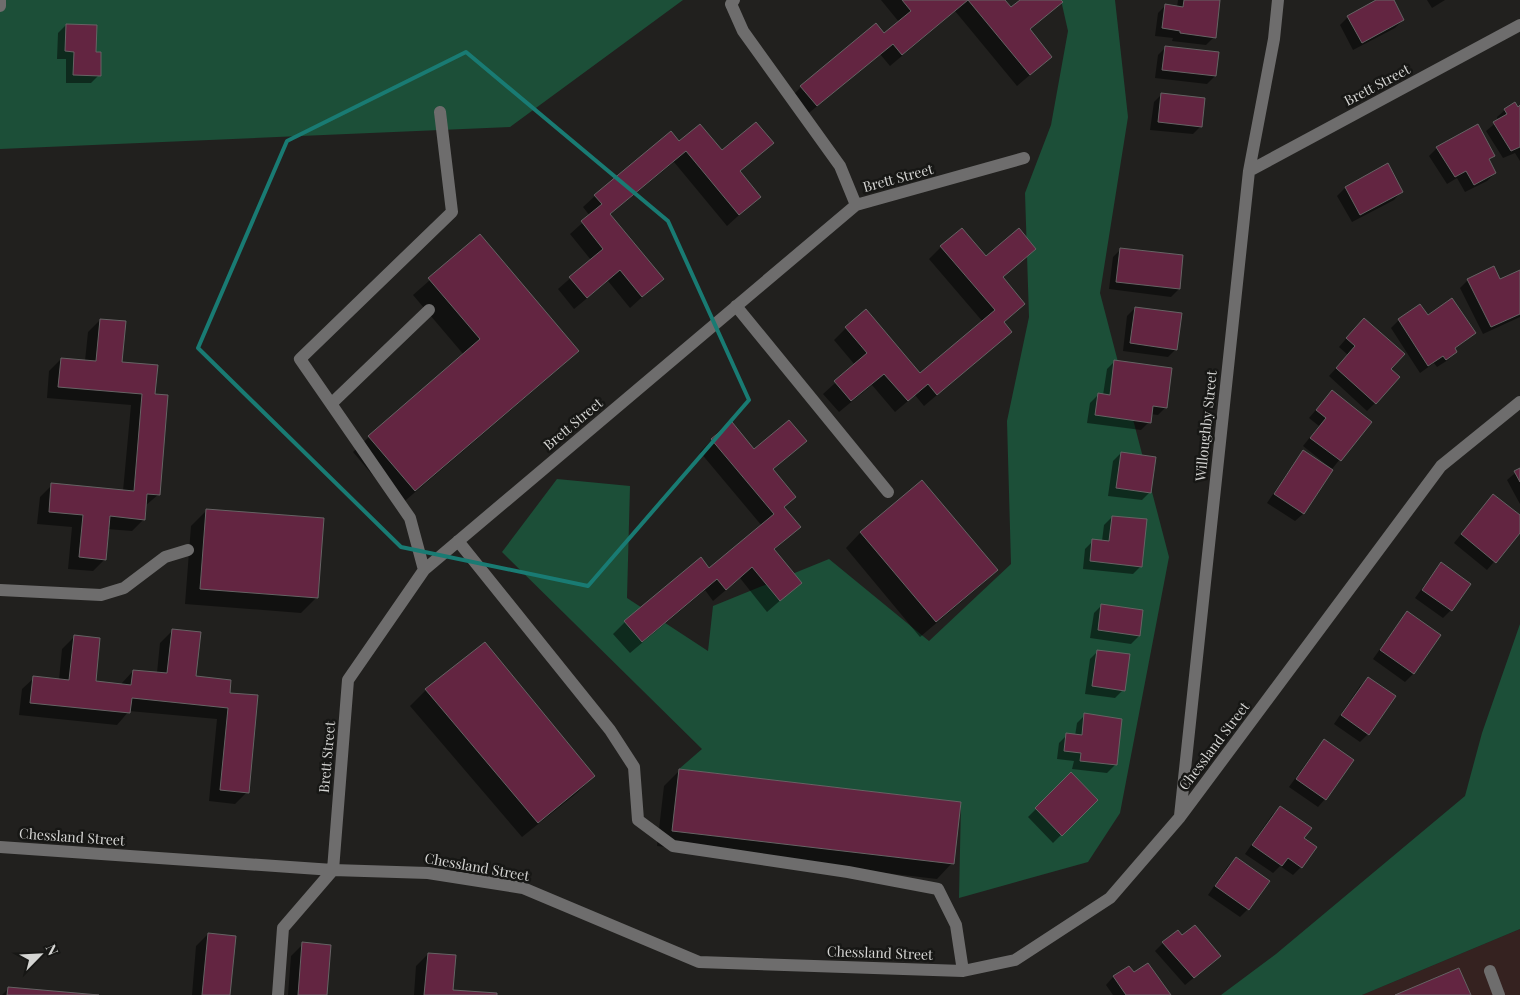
<svg xmlns="http://www.w3.org/2000/svg" width="1520" height="995" font-family="'Playfair Display',serif">
<style>
.commercial{fill:#352220}
.green{fill:#1c4f38}
.shadow{fill:#0007}
.building{fill:#632541;stroke:#666364}
.lines{fill:none;stroke-linecap:round;stroke-linejoin:round}
.minor{stroke:#6e6d6d;stroke-width:12}
.marked{fill:none;stroke:#197b73;stroke-width:4;stroke-linejoin:round}
.labels{text-anchor:middle;stroke-width:5;stroke-linejoin:round;paint-order:stroke}
.street-label{font-size:14px;fill:#d5d5d3;stroke:#171715}
</style>
<rect width="100%" height="100%" fill="#21201e"/>
<path class="commercial" d="M1520,929V995H1362Z"/>
<path class="green" d="M0,0H683L510,127L0,149Z
M1061,0H1115L1128,117L1100,293L1169,557L1120,813L1088,862L959,898L961,802L679,769L702,749L502,552L557,479L630,486L627,598L708,651L713,606L829,559L929,641L1011,564L1007,421L1029,317L1025,193L1051,125L1068,31Z
M1520,624V929L1362,995H1221L1276,954L1465,796L1482,733Z"/>
<path class="shadow" d="M881,0H1004L1011,9L1022,0H1060L1061,2L1029,30L1051,57L1017,86L955,11L890,66L880,54L804,117L789,99L801,87L876,25L884,34L899,22Z
M1178,0H1219L1214,37L1206,45L1172,41L1173,38L1155,36L1158,13L1166,5L1177,7Z
M1379,0H1392L1403,20L1395,28L1353,50L1340,25L1348,17Z
M1427,0H1445L1432,8Z
M66,25L94,53L99,75L91,83H66V59H57L58,33Z
M1166,47L1215,76L1207,84L1155,78L1158,55Z
M1162,94L1201,126L1193,134L1150,130L1154,102Z
M1520,107V161L1515,153L1503,158L1486,131L1498,121L1497,117L1505,110Z
M678,143L722,152L772,143L739,172L759,197L727,226L674,162L609,215L662,279L630,308L608,281L574,309L558,289L591,260L570,234L590,216L583,207L595,196Z
M1437,148L1494,156L1488,161L1495,173L1487,181L1465,192L1457,178L1447,184L1429,156Z
M1387,165L1401,192L1394,200L1352,222L1337,196L1345,188Z
M480,236L578,351L562,366L399,506L353,452L369,437L464,355L413,295Z
M941,247L986,258L1035,248L1002,278L1024,304L1003,323L998,343L924,406L915,395L895,412L872,385L839,412L823,394L855,365L834,340L846,328L920,375L983,322L929,259Z
M1121,249L1179,289L1171,297L1109,289L1113,257Z
M1520,271V317L1483,334L1460,288L1468,280L1500,281Z
M1420,306L1428,317L1475,332L1454,349L1456,352L1448,360L1437,367L1434,363L1420,373L1391,328L1399,320Z
M1135,308L1176,349L1168,357L1123,351L1127,316Z
M100,320L121,363L154,395L159,494L145,506L144,519L132,531L107,529L105,559L93,571L68,569L72,527L37,524L40,497L52,485L123,491L131,405L47,398L49,371L61,359L85,361L88,332Z
M1356,327L1389,369L1375,403L1367,411L1329,376L1348,355L1339,347Z
M1115,361L1166,407L1158,415L1150,414L1149,422L1141,430L1087,423L1090,403L1098,395H1103L1107,369Z
M1332,391L1370,422L1332,469L1303,446L1319,426L1309,418Z
M712,440L754,451L805,441L772,470L783,508L799,527L774,550L800,583L767,612L740,578L713,601L705,590L630,653L613,634L625,622L709,569L762,526L700,452Z
M1303,452L1331,471L1303,514L1295,521L1267,503L1296,460Z
M1121,453L1150,492L1142,500L1108,496L1113,461Z
M1520,469V504L1507,480Z
M1493,495L1520,517V531L1487,570L1454,543Z
M207,510L317,597L301,613L185,604L191,526Z
M1112,517L1141,566L1133,574L1083,569L1085,549L1093,541H1102L1104,525Z
M861,532L997,570L981,585L920,637L846,548Z
M1441,564L1451,610L1443,618L1415,598L1434,572Z
M1102,605L1142,611L1139,636L1131,644L1090,638L1094,613Z
M1408,613L1440,635L1413,674L1405,682L1373,659L1400,621Z
M172,631L195,677L229,694L247,792L235,804L209,801L217,719L129,711L117,725L19,715L22,689L34,678L59,680L62,649L74,637L94,683L121,685L122,683L133,671L157,673L160,643Z
M485,644L594,776L578,792L522,837L410,706L426,690Z
M1098,651L1123,690L1115,698L1085,694L1090,659Z
M1368,678V734L1360,742L1334,724L1360,686Z
M1085,715L1121,720L1115,765L1107,773L1072,769L1074,761L1057,759L1059,743L1067,735L1075,736L1077,723Z
M1324,741L1325,799L1318,807L1289,787L1317,748Z
M680,770L952,863L937,879L657,846L664,786Z
M1071,774L1096,800L1053,843L1028,817Z
M1280,807L1303,838L1315,847L1301,867L1293,875L1280,866L1273,873L1245,854L1272,815Z
M1236,858L1248,909L1240,917L1208,895L1228,866Z
M208,934L229,995H192L196,946Z
M1182,936L1220,956L1185,985L1155,951L1163,943Z
M303,944L326,995H288L291,956Z
M428,954L452,991L496,995H414L416,966Z
M1129,967L1133,974L1170,995H1113L1106,985L1113,977Z
M9,988L84,995H2Z"/>
<path class="building" d="M902,0H1005L1011,7L1020,0H1061L1063,2L1030,29L1052,57L1030,75L968,0L902,55L893,44L817,106L800,86L876,23L884,33L911,11Z
M1184,0H1220L1216,38L1180,33V31L1162,28L1165,4L1183,7Z
M1376,0H1394L1404,20L1362,43L1347,16Z
M66,24L97,25L96,52H101V76L73,75L74,52L65,51Z
M1165,46L1219,52L1216,76L1162,70Z
M1161,93L1205,98L1202,127L1158,122Z
M1515,102L1518,107L1520,105V147L1511,151L1493,122L1507,114L1504,109Z
M756,122L774,143L740,171L761,197L739,215L686,151L610,214L664,279L642,297L620,270L587,298L569,277L603,249L581,221L602,204L594,195L671,131L679,141L700,124L722,150Z
M1478,124L1495,156L1489,159L1496,173L1474,185L1466,171L1455,177L1436,147Z
M1388,163L1403,192L1360,215L1345,187Z
M962,228L986,256L1019,228L1036,249L1003,277L1025,304L1004,322L1012,332L937,395L928,384L908,401L884,374L851,401L834,381L867,353L845,327L866,309L920,373L995,310L940,246Z
M480,234L579,351L415,491L368,436L480,339L428,278Z
M1120,248L1183,255L1180,289L1116,282Z
M1494,266L1500,279L1520,270V314L1491,327L1467,279Z
M1452,298L1476,333L1455,348L1457,352L1446,360L1443,356L1428,366L1398,319L1420,304L1428,315Z
M1135,307L1182,313L1177,350L1130,343Z
M1364,318L1405,354L1391,369L1400,377L1376,404L1336,368L1355,346L1346,338Z
M100,319L126,321L122,362L158,365L155,394L168,395L160,495L147,494L145,520L110,516L106,560L79,557L83,515L49,512L51,483L134,491L142,394L58,387L61,358L96,361Z
M1114,360L1172,368L1167,408L1153,406L1151,423L1095,415L1098,393L1110,395Z
M1332,390L1372,422L1341,461L1310,438L1326,418L1316,410Z
M789,420L807,441L773,469L796,497L784,507L801,527L774,549L802,583L780,601L752,567L726,590L717,579L642,642L624,621L701,557L709,568L774,514L711,439L732,422L754,449Z
M1303,450L1333,470L1304,514L1274,494Z
M1121,452L1156,457L1151,493L1116,488Z
M1520,468V482L1514,471Z
M922,480L998,570L936,622L860,532Z
M1493,494L1520,515V533L1496,563L1461,534Z
M206,509L324,518L318,598L200,589Z
M1112,516L1147,519L1142,567L1090,561L1092,539L1109,541Z
M1441,562L1471,584L1452,611L1422,590Z
M1101,604L1143,610L1140,636L1098,630Z
M1407,611L1441,635L1414,674L1380,650Z
M172,629L201,632L196,676L231,680L230,693L258,695L249,793L220,790L228,708L132,698L130,713L30,703L33,676L69,680L74,635L100,638L96,681L131,685L133,670L167,673Z
M485,642L595,776L538,823L425,689Z
M1097,650L1130,654L1125,691L1092,686Z
M1368,677L1396,696L1369,735L1341,715Z
M1084,713L1122,719L1117,765L1080,761L1081,753L1064,751L1066,733L1082,735Z
M1324,739L1354,760L1326,800L1296,779Z
M679,769L961,802L954,864L672,831Z
M1071,772L1098,800L1062,836L1035,808Z
M1280,806L1312,828L1304,838L1317,847L1302,868L1288,858L1282,866L1252,845Z
M1236,857L1270,881L1249,910L1215,886Z
M1195,925L1221,956L1194,978L1162,942L1178,930L1182,935Z
M208,933L236,936L230,995H202Z
M302,942L331,945L327,995H298Z
M428,953L456,955L453,990L497,993V995H424Z
M1148,963L1171,995H1126L1113,976L1129,966L1134,972Z
M1459,968L1471,995H1395Z
M8,987L99,995H7Z"/>
<g class="lines">
<path class="minor" d="M734,0L731,4L743,31L840,166L856,205
M0,6V0
M1249,171L1520,25
M736,306L888,492
M331,404L429,310
M458,541L610,730L634,767L638,820L673,846L848,872L938,889L956,925L963,971
M424,570L410,518L300,359L452,212L440,112
M0,590L101,595L124,588L165,557L188,550
M1180,816L1249,171L1274,39L1278,0
M0,847L333,870L428,873L523,888L699,962L963,971L1015,960L1110,898L1180,817L1441,466L1520,402
M1490,971L1499,995
M278,995L283,928L333,870L348,680L424,570L856,205L1024,158"/>
</g>
<path class="marked" d="M466,52L668,221L749,400L588,586L401,547L198,348L287,141Z"/>
<g class="labels">
<g class="street-label">
<text transform="translate(1377 85) rotate(-28)" y="5">Brett Street</text>
<text transform="translate(898 178) rotate(-15)" y="5">Brett Street</text>
<text transform="translate(573 424) rotate(-40)" y="5">Brett Street</text>
<text transform="translate(1206 426) rotate(-84)" y="5">Willoughby Street</text>
<text transform="translate(1214 746) rotate(-53)" y="5">Chessland Street</text>
<text transform="translate(327 757) rotate(-85)" y="5">Brett Street</text>
<text transform="translate(72 837) rotate(4)" y="5">Chessland Street</text>
<text transform="translate(477 867) rotate(10)" y="5">Chessland Street</text>
<text transform="translate(880 953) rotate(2)" y="5">Chessland Street</text>
</g>
</g>
<g transform="translate(40 955) rotate(66)" stroke="#171715" stroke-width="4" paint-order="stroke">
<path d="M0-4L9 19L0 12L-9 19Z" fill="#d5d5d3"/>
<text y="-8" font-size="14" font-weight="bold" text-anchor="middle" fill="#d5d5d3">N</text>
</g>
</svg>
